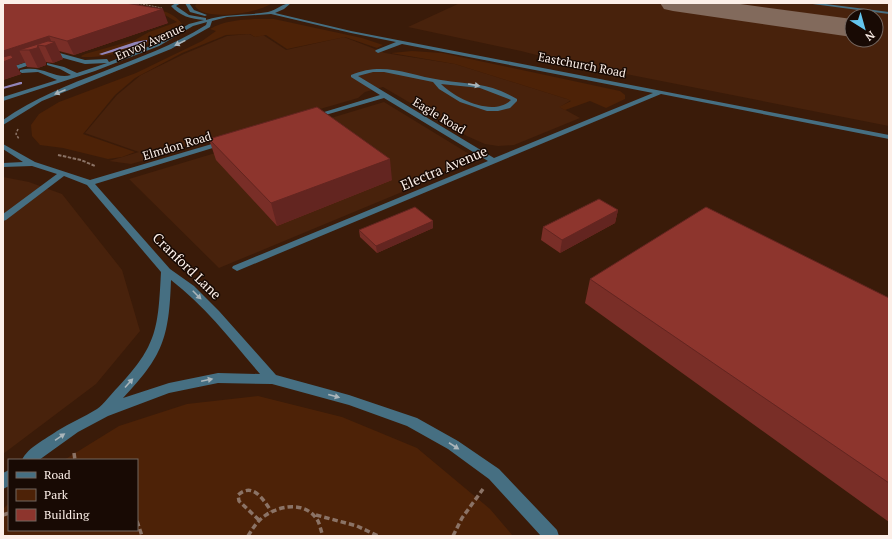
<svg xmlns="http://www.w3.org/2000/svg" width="892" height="539" font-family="'PT Serif',serif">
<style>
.built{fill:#48220c;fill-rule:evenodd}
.green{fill:#4d2207}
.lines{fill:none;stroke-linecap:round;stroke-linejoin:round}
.stream{fill:#9285ba;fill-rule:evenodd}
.taxiway{fill:#826a5c;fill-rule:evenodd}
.path-far3{stroke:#8b7366;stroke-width:1;stroke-dasharray:2 1;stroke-linecap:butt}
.path-far2{stroke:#8b7366;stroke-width:1.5;stroke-dasharray:2.5 1.5;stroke-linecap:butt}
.path-far1{stroke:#8b7366;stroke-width:2;stroke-dasharray:3.5 1.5;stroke-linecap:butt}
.path{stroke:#8b7366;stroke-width:3.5;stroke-dasharray:5.5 3;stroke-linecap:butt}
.minor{fill:#466f82;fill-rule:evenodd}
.wall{fill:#792e27}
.shaded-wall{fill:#632520}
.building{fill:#8d352d;stroke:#632520}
.oneway{fill:#aab5ba}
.labels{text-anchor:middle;stroke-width:3;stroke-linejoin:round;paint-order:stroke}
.far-street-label{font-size:12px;fill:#fcefe8;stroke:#180a04}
.street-label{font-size:14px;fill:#fcefe8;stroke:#180a04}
</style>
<rect width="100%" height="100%" fill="#3a1b09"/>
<path class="built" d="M460,3H889V126L560,61L521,51L408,27ZM852,16H876V40H852Z
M249,34L255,37L263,35L286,50L344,37L385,53L455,64L567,99L571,100L560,107L580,118L514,145L498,146L485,144L467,136L383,87L365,92L358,98L131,164L109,161L139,152L85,133L117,95L141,75L184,54L227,36Z
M384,102L479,160L219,268L129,179Z
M3,177L29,182L62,194L122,270L140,331L96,384L3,454Z"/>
<path class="green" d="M197,3H272C260,13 204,22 195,6Z
M156,10C165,10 177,16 182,24C156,46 115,58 82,57L81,56L85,54L135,40L149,32L177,22Z
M254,19H274L362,38L383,45L377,48L345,37L287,49L266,35L255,37L250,34L226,35L182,53L135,78L115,95L83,134L135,152L122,157L108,159L63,148L40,145L32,136L31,125L39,114L59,102L136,73L202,41L216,31L210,29C223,21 239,20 254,19Z
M412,51L442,53L620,91L625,95V99L606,108L590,101L565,110L559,107L571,101L567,99L455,64L391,53Z
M258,396L342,417L417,448L490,509L513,536H3V509L9,503V530H137V460H64L119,426L187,404Z"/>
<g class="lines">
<path class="stream" d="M146,40H147V42L102,55L99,54L135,42Z
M20,82H22V84L3,89V87Z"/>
<path class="taxiway" d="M660,3H733L852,19V37L673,11L664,9Z"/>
<path class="path-far3" d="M137,3L162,8"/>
<path class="path-far2" d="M18,129L16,134L19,139"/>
<path class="path-far1" d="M58,155L81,160L95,166"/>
<path class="path" d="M74,453L75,460
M3,515L9,513
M316,515L357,526L378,536
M259,520L239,501L238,495C253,482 263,499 271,511
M137,521L142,536
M248,536C253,528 258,520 266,515C283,504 307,502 318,521C320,525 321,531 323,536
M453,536L462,518L483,489"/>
<path class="minor" d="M176,3H181L176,6L189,15L206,18V20C226,13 247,16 268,12C277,10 283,3 291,3L284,9L275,13L351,31L889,135V139L661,94L237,271L232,268L233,266L488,161L384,98L315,118H311V116L380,95L351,77V75C384,61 408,75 441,80C472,85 488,82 517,99V101L510,108L498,111H487L460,102L439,89L433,82L384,72H373L358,76L494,158L653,93L402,44L378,53L375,51L376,50L396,42L351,33L271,14L227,17L212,21L210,27L171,49L42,101L3,125V120C64,77 142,65 206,25L207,22L193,26L159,46L95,71L3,101V97L57,80L38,72L22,73L20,72V70C43,64 55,80 71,75L60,69L47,65V63L64,67L77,73L107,63L85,64L56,56L3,74V70L56,52L85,60L107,59L109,62L155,44L189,24L204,20C191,19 180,16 171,6ZM441,84L480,88L511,100C493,117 456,99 441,84Z
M185,3H189L194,10L207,15L205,16L190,12Z
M805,3H818L889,12V14Z
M222,141H225L229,143L95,184L170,269L194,286L219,311L276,375L349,395L417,418L458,441L499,469L557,530L559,536H541L489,479L448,449L407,426L349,405L272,384L218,383L169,393L108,416L78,432L39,460H22C28,447 46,439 57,431C70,423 84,417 97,409C104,404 111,394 118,387C158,345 158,327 161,272L87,185L64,176L6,220L3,221V214L57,174L32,166L3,167V163L23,162L3,149V144L35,162L90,180ZM171,280C205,306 232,341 260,374L218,373L169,383L123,398C163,356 169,338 171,280Z
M9,470V486L3,489V473Z"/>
</g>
<path class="wall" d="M3,3H138L139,5L168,23L74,55L59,51L63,59L53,63L46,62V65L38,68L27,67L25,62L16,65L21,74L3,80Z
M209,139L392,180L277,226L216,160Z
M618,210L615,223L560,253L541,240L543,227Z
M433,228L377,253L360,237L359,230Z
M590,279L889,298V522L585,303Z"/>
<path class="shaded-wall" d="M122,3H138L141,11Z
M163,9L168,23L74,55L67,41Z
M49,36L52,43L55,42L63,59L53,63L45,46L38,45L46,62V65L38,68L29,50H19L25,62L16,65L21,74L3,80V51Z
M390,159L392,180L277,226L271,203Z
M618,210L615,223L560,253L562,240Z
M433,221V228L377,253L376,246Z"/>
<path class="building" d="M3,3H125L163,9L67,41L49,36L3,51Z
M48,41L55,42L45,46L38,45L37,48L29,50H19Z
M11,55L13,58L3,62V57Z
M317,107L390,159L271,203L209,139Z
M599,199L618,210L562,240L543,227Z
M415,207L433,221L376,246L359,230Z
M706,207L889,298V483L590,279Z"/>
<defs><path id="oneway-solid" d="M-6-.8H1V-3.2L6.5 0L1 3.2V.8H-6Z"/></defs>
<g class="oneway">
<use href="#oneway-solid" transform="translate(180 43) rotate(154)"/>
<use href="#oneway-solid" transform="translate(474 85) rotate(9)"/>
<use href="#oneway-solid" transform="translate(60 92) rotate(158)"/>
<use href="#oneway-solid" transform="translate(197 295) rotate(45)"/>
<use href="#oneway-solid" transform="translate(207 380) rotate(-12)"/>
<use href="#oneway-solid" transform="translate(129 383) rotate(-48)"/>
<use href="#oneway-solid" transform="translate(334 396) rotate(15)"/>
<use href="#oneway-solid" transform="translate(60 437) rotate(-34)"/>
<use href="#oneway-solid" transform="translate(454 446) rotate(33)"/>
</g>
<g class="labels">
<g class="far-street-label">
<text transform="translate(150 42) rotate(-24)" y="4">Envoy Avenue</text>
<text transform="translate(582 65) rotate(11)" y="4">Eastchurch Road</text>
<text transform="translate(439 116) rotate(31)" y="4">Eagle Road</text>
<text transform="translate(177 146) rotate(-17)" y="4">Elmdon Road</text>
</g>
<g class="street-label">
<text transform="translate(444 168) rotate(-23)" y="5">Electra Avenue</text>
<text transform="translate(187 266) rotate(44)" y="5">Cranford Lane</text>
</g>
</g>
<rect width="892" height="539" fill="none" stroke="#fcefe8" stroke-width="8"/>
<rect x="8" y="459" width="130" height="72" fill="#180a04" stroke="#73665f"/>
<rect x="16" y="472" width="20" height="6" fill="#466f82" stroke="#73665f"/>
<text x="44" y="479" font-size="12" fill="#fcefe8">Road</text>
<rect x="16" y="489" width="20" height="12" fill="#4d2207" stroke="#73665f"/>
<text x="44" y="499" font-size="12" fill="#fcefe8">Park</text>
<rect x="16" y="509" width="20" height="12" fill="#8d352d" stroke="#73665f"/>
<text x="44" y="519" font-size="12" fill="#fcefe8">Building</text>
<g transform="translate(864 28) rotate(143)"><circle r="19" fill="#180a04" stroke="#73665f"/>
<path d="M0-3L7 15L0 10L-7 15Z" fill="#64c5ee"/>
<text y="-6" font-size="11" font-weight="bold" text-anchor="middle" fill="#fcefe8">N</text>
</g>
</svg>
